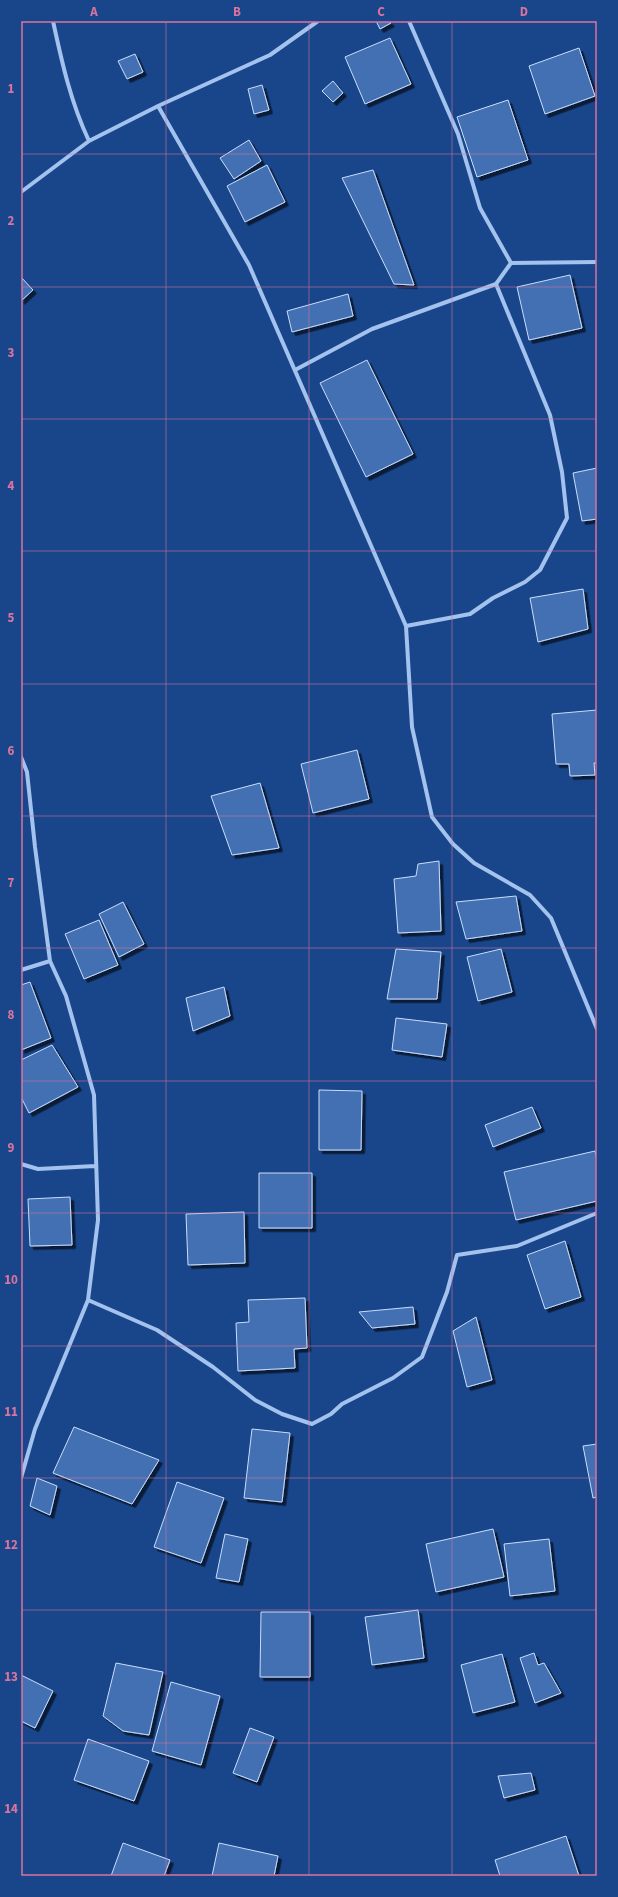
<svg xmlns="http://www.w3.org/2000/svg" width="618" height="1897" font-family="'Source Sans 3',sans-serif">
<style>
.building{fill:#4270b3;stroke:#c9ddfa;filter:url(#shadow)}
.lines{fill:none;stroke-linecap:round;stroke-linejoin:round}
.minor{stroke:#a3c2ee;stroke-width:4}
.grid{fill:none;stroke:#da749d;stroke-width:1;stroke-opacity:0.55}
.neatline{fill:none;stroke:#da749d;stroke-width:1.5}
.grid-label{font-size:13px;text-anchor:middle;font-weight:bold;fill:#da749d}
</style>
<defs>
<filter id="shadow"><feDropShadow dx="3.5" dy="3.5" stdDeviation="0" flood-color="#0009"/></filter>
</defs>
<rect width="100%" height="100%" fill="#19468b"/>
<path class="building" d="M376,21H389L391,23L380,29Z
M390,38L411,84L365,104L345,57Z
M579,48L595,96L545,114L529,66Z
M135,54L143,72L127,79L118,61Z
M333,81L343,93L333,102L322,91Z
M262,85L269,110L254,114L248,89Z
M508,100L528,160L477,177L457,117Z
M249,140L261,161L234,179L220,158Z
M267,165L285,202L245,222L227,186Z
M373,170L414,285L394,284L342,178Z
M570,275L582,328L529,340L517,287Z
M21,277L33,290L21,301Z
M348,294L353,316L292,332L287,311Z
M367,360L413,454L366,477L320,383Z
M597,468V519L582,521L573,473Z
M583,589L588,629L538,642L530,598Z
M597,710V763H594L595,775L570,776L569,764H556L552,714Z
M357,750L369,799L313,813L301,764Z
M260,783L279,848L232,855L211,796Z
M439,861L441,931L398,933L394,879L416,876L418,864Z
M516,896L522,931L466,939L456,902Z
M123,902L144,944L119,957L99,914Z
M99,920L118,965L84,979L65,934Z
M396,949L441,952L437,999H387Z
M501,949L512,992L478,1001L467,957Z
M30,982L51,1038L21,1050V985Z
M224,987L230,1016L193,1031L186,998Z
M396,1018L447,1024L442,1057L392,1050Z
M52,1045L78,1087L29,1113L21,1097V1060Z
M319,1090L362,1091L361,1150H319Z
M532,1107L541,1128L493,1147L485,1125Z
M595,1151L597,1160V1201L516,1220L504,1172Z
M259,1173H312V1228H259Z
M70,1197L72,1245L30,1246L28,1199Z
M244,1212L245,1263L188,1265L186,1214Z
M565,1241L581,1297L545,1309L527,1255Z
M305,1298L307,1348L294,1349L295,1368L238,1371L236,1323L249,1322L248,1300Z
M413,1307L415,1324L372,1328L359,1312Z
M476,1317L492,1380L467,1387L453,1331Z
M74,1427L159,1460L132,1504L53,1473Z
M252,1429L290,1433L282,1502L244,1498Z
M597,1444V1497L593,1498L583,1446Z
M37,1478L57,1486L50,1515L30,1506Z
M177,1482L224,1498L201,1563L154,1547Z
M493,1529L504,1577L436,1592L426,1544Z
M225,1534L248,1539L239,1582L216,1578Z
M549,1539L555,1591L510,1596L504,1544Z
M418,1610L424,1658L372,1665L365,1617Z
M261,1612H310V1677H260Z
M534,1653L538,1665L544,1663L561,1693L535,1703L520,1658Z
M502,1654L515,1702L473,1713L461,1665Z
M116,1663L163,1672L149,1735L123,1731L103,1716Z
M21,1675L53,1691L35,1728L21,1721Z
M171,1682L220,1696L201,1765L152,1751Z
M250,1728L274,1737L257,1782L233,1773Z
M88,1739L149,1761L134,1801L74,1780Z
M531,1773L535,1790L504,1798L498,1776Z
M566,1836L579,1876H500L495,1860Z
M123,1843L170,1860L164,1876H111Z
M219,1843L278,1856L274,1876H212Z"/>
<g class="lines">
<path class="minor" d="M53,21C62,63 71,103 89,141
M409,21L458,134L480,208L511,263L597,262
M158,106L249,265L406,626L412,727L432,817L453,844L474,863L530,895L551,918L597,1029
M21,192L89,141L158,106L270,55L318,21
M295,370L372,329L496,284L511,263
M406,626L470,614L493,598L525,582L540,570L567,518L562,472L550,415L496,284
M21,757L27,772L35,847L50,961L66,996L94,1095L98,1220L88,1300L35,1429L21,1478
M21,970L50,961
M21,1164L38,1169L95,1166
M88,1300L157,1330L213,1367L255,1400L282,1414L312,1424L331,1414L342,1404L393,1378L422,1357L447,1292L457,1255L517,1246L597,1213"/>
</g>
<path class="grid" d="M166,21V1876M309,21V1876M452,21V1876M21,154H597M21,287H597M21,419H597M21,551H597M21,684H597M21,816H597M21,948H597M21,1081H597M21,1213H597M21,1346H597M21,1478H597M21,1610H597M21,1743H597"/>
<rect width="618" height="1897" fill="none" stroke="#19468b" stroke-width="44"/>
<rect x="22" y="22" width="574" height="1853" class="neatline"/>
<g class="grid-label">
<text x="94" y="16">A</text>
<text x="237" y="16">B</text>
<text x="381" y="16">C</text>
<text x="524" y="16">D</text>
<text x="11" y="93">1</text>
<text x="11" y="225">2</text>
<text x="11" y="357">3</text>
<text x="11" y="490">4</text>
<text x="11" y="622">5</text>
<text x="11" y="755">6</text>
<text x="11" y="887">7</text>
<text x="11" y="1019">8</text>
<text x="11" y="1152">9</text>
<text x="11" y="1284">10</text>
<text x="11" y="1416">11</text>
<text x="11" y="1549">12</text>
<text x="11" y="1681">13</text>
<text x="11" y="1813">14</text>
</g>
</svg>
